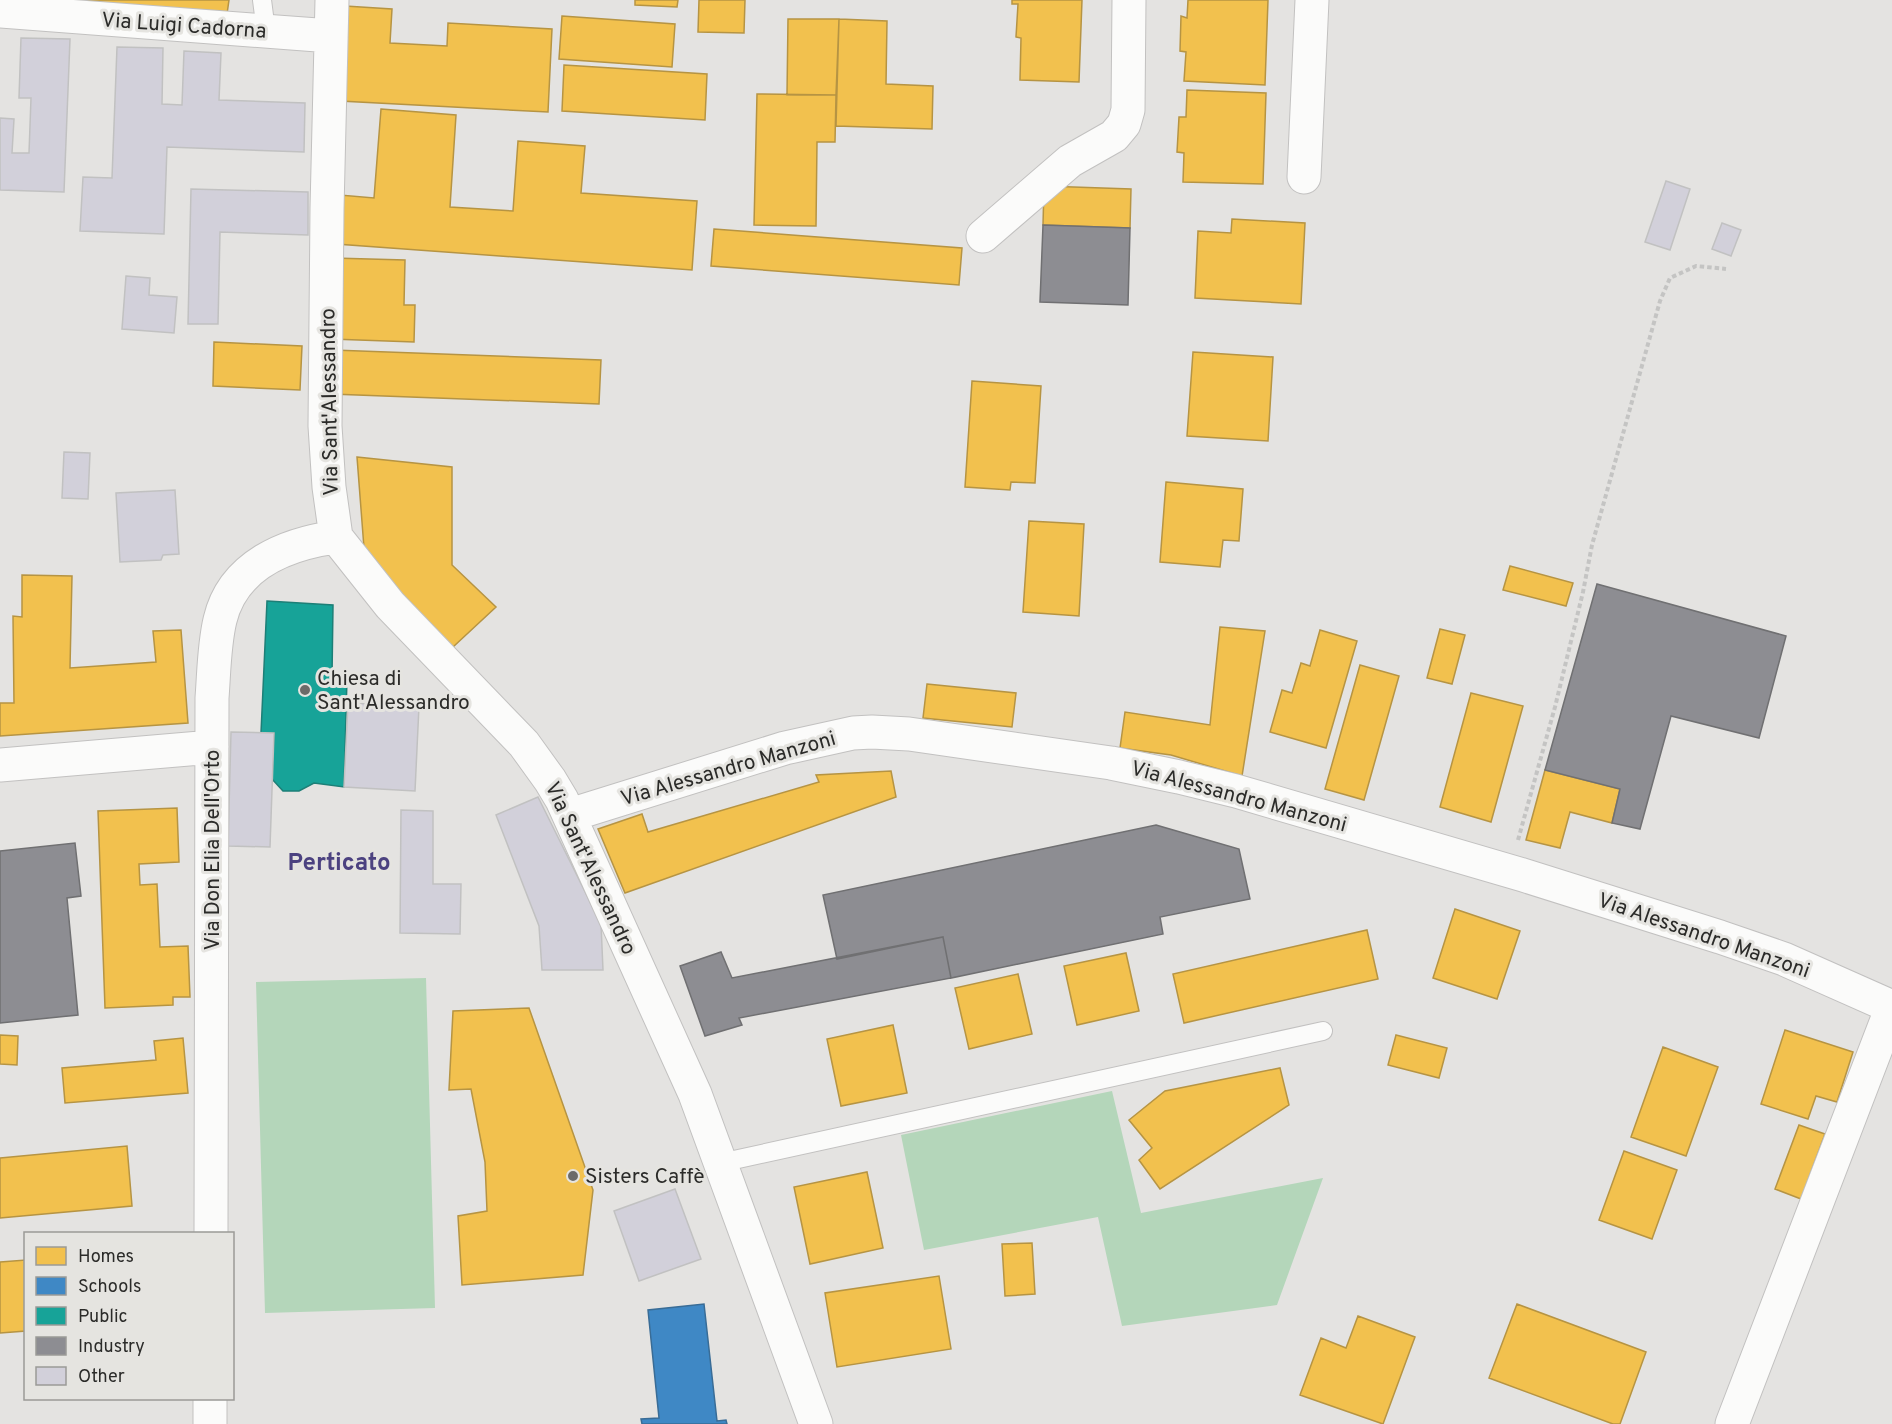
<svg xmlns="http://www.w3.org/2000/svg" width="1892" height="1424" font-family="Overpass,sans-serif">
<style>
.green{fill:#b4d6ba}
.homes{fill:#f2c14e;stroke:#b69443;stroke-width:1.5}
.schools{fill:#3f88c5;stroke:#396c96;stroke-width:1.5}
.public{fill:#17a398;stroke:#1d7f77;stroke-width:1.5}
.industry{fill:#8d8d92;stroke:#707072;stroke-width:1.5}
.building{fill:#d2d0da;stroke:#c1c1c1;stroke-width:1.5}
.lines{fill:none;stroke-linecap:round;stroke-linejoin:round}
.service-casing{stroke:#c2c1c0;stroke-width:20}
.minor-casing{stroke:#c2c1c0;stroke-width:35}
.path{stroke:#c4c4c3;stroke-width:4;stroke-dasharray:4.5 3;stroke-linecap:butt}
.service{stroke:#fbfbfa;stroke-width:18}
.minor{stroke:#fbfbfa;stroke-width:33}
.poi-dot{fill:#6c6b69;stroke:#e5e4e0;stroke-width:2}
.labels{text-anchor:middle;stroke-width:6;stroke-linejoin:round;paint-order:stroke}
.street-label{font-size:21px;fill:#2b2b29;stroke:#e5e4e0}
.poi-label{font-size:21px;fill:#2b2b29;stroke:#e5e4e0;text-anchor:start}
.quarter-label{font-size:24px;font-weight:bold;fill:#4c4280;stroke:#e5e4e0}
</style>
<rect width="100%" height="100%" fill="#e4e3e1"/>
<path class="green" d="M426,978L435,1308L265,1313L256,982Z
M1112,1091L1141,1213L1323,1178L1277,1305L1122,1326L1098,1217L924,1250L901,1135Z"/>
<path class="homes" d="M72,0H229L227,14Z
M635,0H678L677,7L635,5Z
M699,0H745L744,33L698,32Z
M1012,0H1082L1079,82L1020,80L1021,38L1016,37L1018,4H1012Z
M1188,0H1268L1265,85L1184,81L1186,52L1180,51L1181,16L1187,18Z
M345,6L392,9L390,43L447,46L448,23L552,29L548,112L340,101Z
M562,16L675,24L672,67L559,59Z
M788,19H839L836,95H787Z
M839,19L887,21L886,84L933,86L932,129L836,126Z
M564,65L707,74L705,120L562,111Z
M1187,90L1266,93L1263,184L1183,182L1184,153L1177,152L1179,117H1186Z
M757,94L836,95L835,142H817L816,226L754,225Z
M381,109L456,115L450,207L513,211L518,141L585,146L581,193L697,201L692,270L336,244L340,195L374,198Z
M1044,186L1131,189L1130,228L1043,225Z
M1232,219L1305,223L1301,304L1195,298L1198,231L1231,233Z
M714,229L962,248L959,285L711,266Z
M333,258L405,260L404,305H415L414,342L331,339Z
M214,342L302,346L300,390L213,386Z
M333,350L601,360L599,404L331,394Z
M1193,352L1273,357L1268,441L1187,436Z
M972,381L1041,386L1035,483L1011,482L1010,490L965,487Z
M357,457L452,467V565L496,607L453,647L385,580L364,548Z
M1166,482L1243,489L1239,541L1223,540L1220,567L1160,562Z
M1029,521L1084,524L1079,616L1023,612Z
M1510,566L1573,583L1566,606L1503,590Z
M22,575L72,576L70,668L156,662L153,631L181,630L188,723L0,736V703H14L13,616L22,617Z
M1220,627L1265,631L1242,776L1171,755L1120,748L1125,712L1210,725Z
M1440,629L1465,635L1452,684L1427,678Z
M1320,630L1357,641L1326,748L1270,732L1282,690L1292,693L1301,663L1310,666Z
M1360,665L1399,676L1364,800L1325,789Z
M927,684L1016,693L1012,727L923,718Z
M1471,693L1523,706L1491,822L1440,807Z
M1545,770L1620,789L1612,823L1570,812L1560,848L1526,840Z
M891,771L896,797L625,893L598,829L642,814L648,832L819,782L816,775Z
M177,808L179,862L139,864L140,885L157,884L160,947L188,946L190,997H173V1005L105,1008L98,811Z
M1455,909L1520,931L1497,999L1433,978Z
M1367,930L1378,979L1184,1023L1173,974Z
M1126,953L1139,1011L1077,1025L1064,966Z
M1018,974L1032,1034L969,1049L955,988Z
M529,1008L593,1190L583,1275L462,1285L458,1216L487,1211L485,1162L471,1089L449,1090L453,1011Z
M893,1025L907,1093L841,1106L827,1039Z
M1785,1030L1853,1052L1837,1102L1816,1096L1808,1119L1761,1104Z
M0,1035L18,1036L17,1065L0,1064Z
M1396,1035L1447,1048L1439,1078L1388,1065Z
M183,1038L188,1093L65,1103L62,1068L156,1060L154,1041Z
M1663,1047L1718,1067L1686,1156L1631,1137Z
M1280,1068L1289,1105L1160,1189L1139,1160L1152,1148L1129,1120L1165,1091Z
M1799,1125L1825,1134L1801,1199L1775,1189Z
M127,1146L132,1206L0,1218V1158Z
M1624,1151L1677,1170L1652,1239L1599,1220Z
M867,1172L883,1248L810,1264L794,1187Z
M1032,1243L1035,1294L1005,1296L1002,1244Z
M26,1260V1331L0,1333V1262Z
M939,1276L951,1349L837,1367L825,1293Z
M1517,1304L1646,1352L1620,1424H1613L1489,1378Z
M1358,1316L1415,1337L1383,1424L1300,1395L1321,1338L1346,1348Z"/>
<path class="schools" d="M704,1304L717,1421L726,1420L727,1424H642L641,1419L659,1418L648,1310Z"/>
<path class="public" d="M267,601L333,605L332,677L347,678L344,787L314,783L299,791H283L272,779L274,733H261Z"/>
<path class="industry" d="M1043,225L1130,228L1128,305L1040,302Z
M1597,584L1786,636L1759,738L1671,716L1640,829L1612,823L1620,789L1545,770Z
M1156,825L1239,849L1250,899L1160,917L1163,934L951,978L943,937L837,959L823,895Z
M75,843L81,896L67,898L78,1015L0,1023V851Z
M943,937L951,978L739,1018L742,1025L705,1036L680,966L721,952L732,978Z"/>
<path class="building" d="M21,38L70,39L64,192L0,190V118L14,119L12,153H29L31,98H19Z
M117,47L163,48L162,104L182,105L184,51L221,53L219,100L305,103L304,152L167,147L164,234L80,231L83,177L112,178Z
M1666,181L1690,189L1670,250L1645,242Z
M191,189L308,192V235L220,232L218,324H188Z
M1722,223L1741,230L1731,256L1712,249Z
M126,276L150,278L149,295L177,297L174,333L122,329Z
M64,452L90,453L88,499L62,498Z
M175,490L179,554L163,555L161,560L120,562L116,493Z
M348,703L419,706L415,791L344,787Z
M231,732L274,733L270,847L228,846Z
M538,797L601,924L603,970H542L539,926L496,815Z
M401,810L433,811V884H461L460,934L400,933Z
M675,1189L701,1259L639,1281L614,1211Z"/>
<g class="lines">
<defs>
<path id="service" d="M262,0L266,31
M720,1163L1323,1031"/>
<path id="minor" d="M332,0L327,209L325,426L329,487L336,537L390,605L524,744L550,780L562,800L695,1094L816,1424
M0,11L331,36
M1304,177L1312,0
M983,236L1070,161L1114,136L1124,124L1128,110L1129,0
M0,765L212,747
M570,815L785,748L853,733L872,732L909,734L1111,763L1179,777L1236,791L1523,875L1720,937L1784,959L1892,1007
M211,1234L212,698C214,672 214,645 220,620C233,565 286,544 336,537
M210,1424V1398
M1732,1424L1892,1007"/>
</defs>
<use href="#service" class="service-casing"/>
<use href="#minor" class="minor-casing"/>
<path class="path" d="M1518,840L1555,707L1583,592L1592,545L1660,301L1670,278L1696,266L1726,269"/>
<use href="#service" class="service"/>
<use href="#minor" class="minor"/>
</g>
<g class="poi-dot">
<circle cx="305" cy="690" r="6"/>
<circle cx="573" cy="1176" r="6"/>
</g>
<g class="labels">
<g class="street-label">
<text transform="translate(184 25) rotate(4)" y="7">Via Luigi Cadorna</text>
<text transform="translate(329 402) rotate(-91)" y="7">Via Sant'Alessandro</text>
<text transform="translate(728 768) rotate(-16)" y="7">Via Alessandro Manzoni</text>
<text transform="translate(1239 796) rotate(15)" y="7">Via Alessandro Manzoni</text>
<text transform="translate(212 850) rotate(-90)" y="7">Via Don Elia Dell'Orto</text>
<text transform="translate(591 868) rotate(65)" y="7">Via Sant'Alessandro</text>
<text transform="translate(1704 935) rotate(19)" y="7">Via Alessandro Manzoni</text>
</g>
<g class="poi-label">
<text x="317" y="685">Chiesa di<tspan x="317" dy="24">Sant'Alessandro</tspan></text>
<text x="585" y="1183">Sisters Caffè</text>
</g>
<g class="quarter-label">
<text x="339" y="870">Perticato</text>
</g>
</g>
<rect x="24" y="1232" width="210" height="168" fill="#e5e4e0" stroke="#9b9a97" stroke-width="1.5"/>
<rect x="36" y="1247" width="30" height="18" fill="#f2c14e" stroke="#9b9a97" stroke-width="1.5"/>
<text x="78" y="1262" font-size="18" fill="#2b2b29">Homes</text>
<rect x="36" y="1277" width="30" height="18" fill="#3f88c5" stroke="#9b9a97" stroke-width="1.5"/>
<text x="78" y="1292" font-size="18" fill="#2b2b29">Schools</text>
<rect x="36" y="1307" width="30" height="18" fill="#17a398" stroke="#9b9a97" stroke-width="1.5"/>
<text x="78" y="1322" font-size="18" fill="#2b2b29">Public</text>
<rect x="36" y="1337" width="30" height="18" fill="#8d8d92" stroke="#9b9a97" stroke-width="1.5"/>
<text x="78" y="1352" font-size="18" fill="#2b2b29">Industry</text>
<rect x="36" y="1367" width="30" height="18" fill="#d2d0da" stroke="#9b9a97" stroke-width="1.5"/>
<text x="78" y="1382" font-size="18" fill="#2b2b29">Other</text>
</svg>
